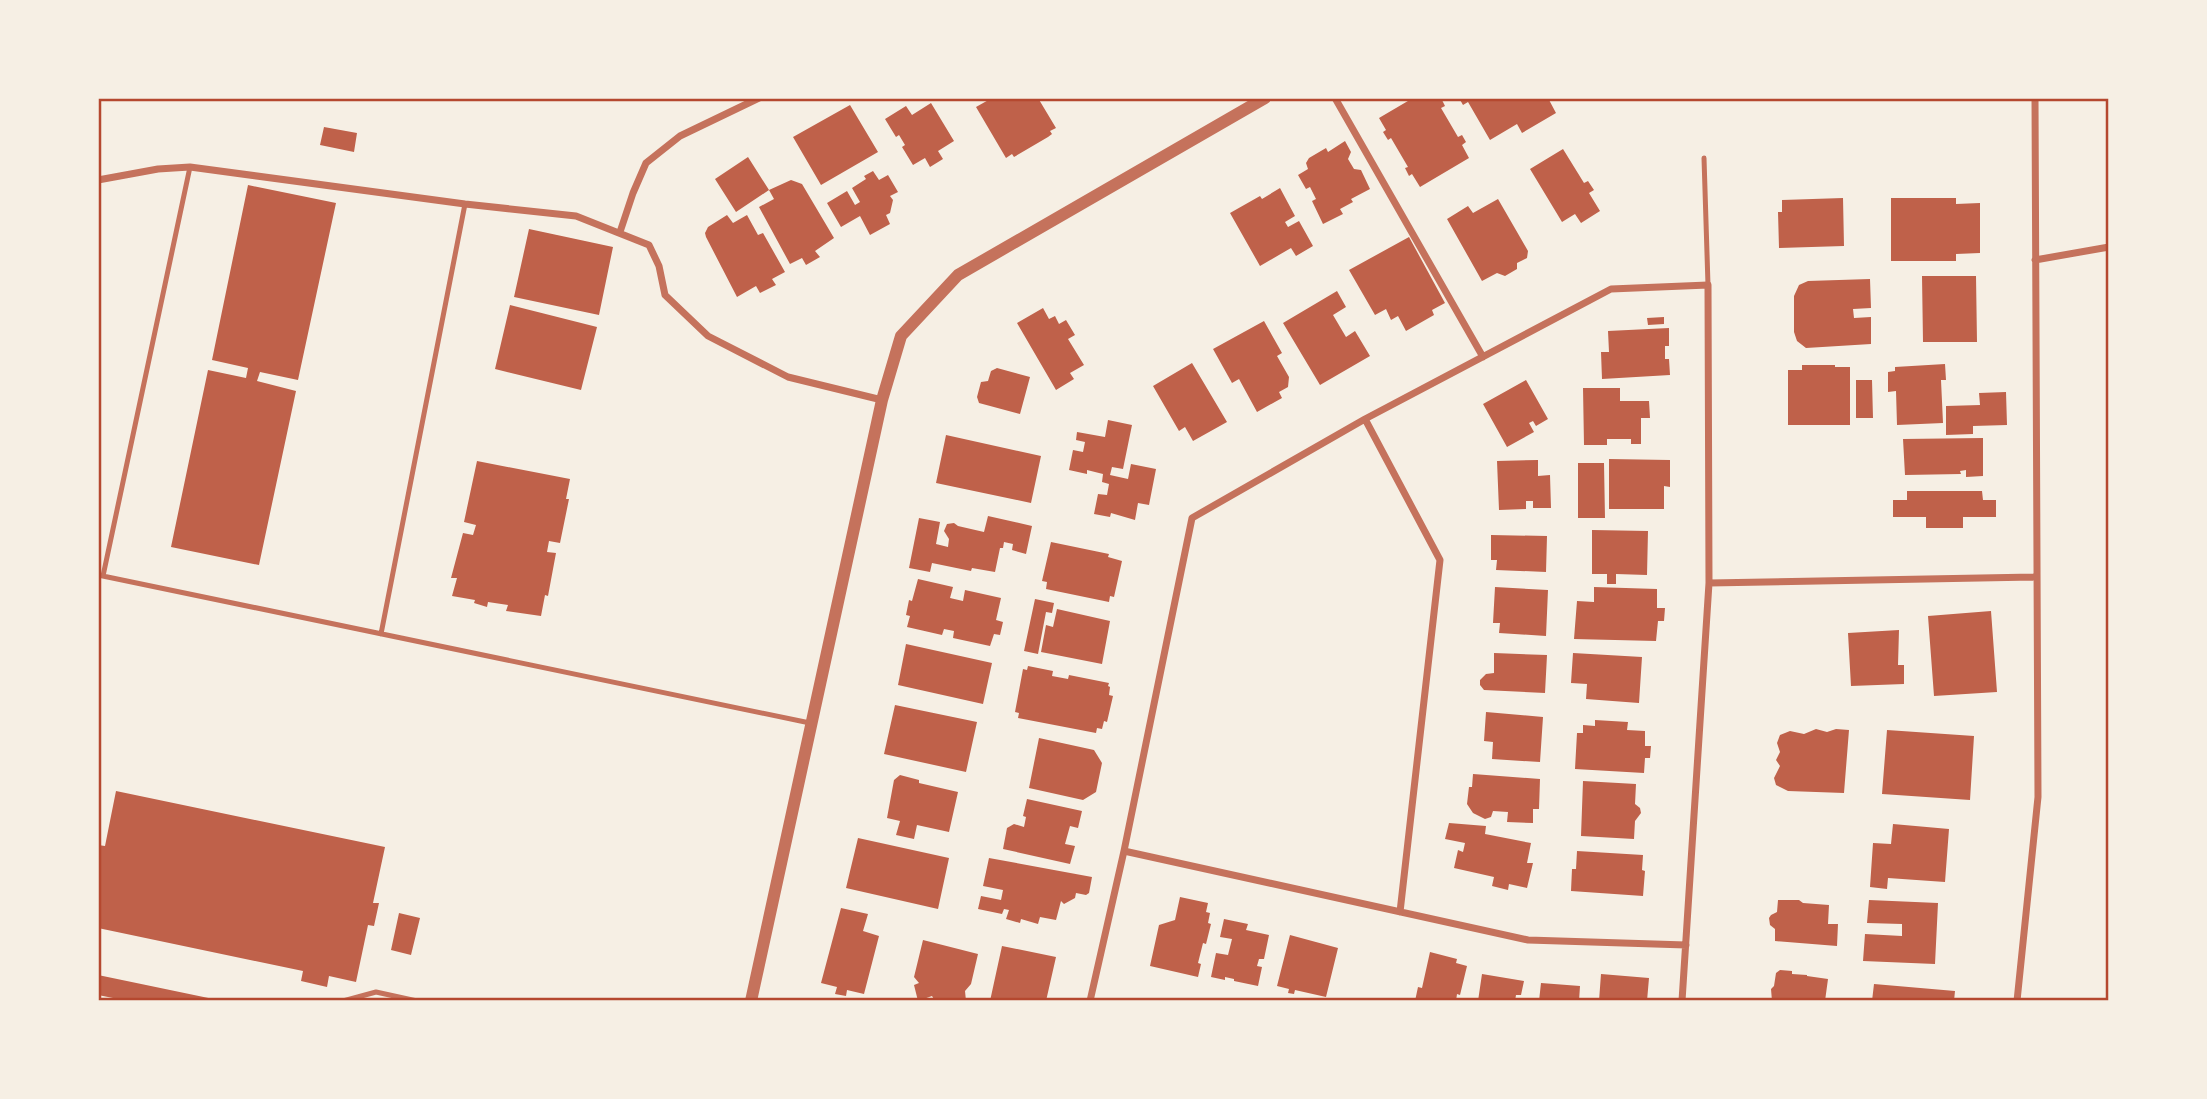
<svg xmlns="http://www.w3.org/2000/svg" width="2207" height="1099" font-family="Raleway,sans-serif">
<style>
.building{fill:#bf614a}
.lines{fill:none;stroke-linecap:round;stroke-linejoin:round}
.service{stroke:#c5725c;stroke-width:5}
.minor{stroke:#c5725c;stroke-width:7}
.tertiary{stroke:#c5725c;stroke-width:12}
.neatline{fill:none;stroke:#b5482f;stroke-width:2.5}
</style>
<rect width="100%" height="100%" fill="#f6efe4"/>
<path class="building" d="M992,98H1038L1056,128L1050,131L1052,134L1048,137L1014,157L1012,154L1006,158L976,107Z
M1413,98H1436L1437,100L1441,98L1445,106L1441,108L1458,137L1462,135L1466,142L1462,145L1469,158L1420,187L1412,174L1409,176L1405,168L1408,167L1391,138L1388,140L1383,132L1386,130L1379,118Z
M1459,98H1548L1556,113L1522,133L1517,124L1490,140L1468,102L1463,105Z
M931,103L954,141L938,151L943,159L930,167L925,158L913,165L902,147L905,145L899,135L896,137L885,119L906,106L912,115Z
M850,105L878,152L821,185L793,137Z
M324,127L357,133L354,152L320,145Z
M1345,141L1351,152L1348,159L1354,169L1361,170L1370,189L1351,199L1353,202L1340,209L1343,214L1323,224L1312,201L1316,199L1310,187L1306,189L1298,175L1308,169L1306,163L1309,158L1326,148L1328,152Z
M1563,149L1584,183L1588,181L1594,190L1589,193L1600,211L1581,223L1575,214L1562,222L1530,169Z
M748,157L769,190L736,212L715,179Z
M873,171L879,180L888,175L898,192L890,196L893,200L890,213L886,215L890,224L870,235L860,216L841,227L827,203L847,191L855,205L860,202L852,188L866,179L864,176Z
M791,180L802,184L834,238L815,251L820,257L806,265L802,258L790,264L759,207L774,199L769,190Z
M248,185L336,203L298,380L260,372L257,381L296,391L259,565L171,547L208,370L246,378L248,368L212,360Z
M1280,188L1295,216L1285,222L1288,227L1299,221L1313,246L1296,256L1291,248L1260,266L1230,213L1260,196L1262,199Z
M1843,198L1844,246L1779,248L1778,212H1782V200Z
M1891,198H1956V204L1980,203V253L1956,254V261H1891Z
M1498,199L1528,251L1527,258L1517,263V269L1505,276L1497,273L1482,281L1447,219L1468,206L1473,213Z
M727,215L733,223L747,215L758,235L763,233L785,272L772,279L776,285L760,293L756,286L737,297L706,237L705,233L708,227Z
M529,229L613,247L599,315L514,297Z
M1409,237L1445,303L1432,310L1434,315L1406,331L1398,316L1391,320L1386,309L1375,315L1349,270Z
M1922,276H1976L1977,342H1923Z
M1870,279L1871,308L1853,309L1854,318L1871,317V344L1806,348L1797,341L1794,332V296L1799,285L1808,281Z
M1337,291L1346,307L1333,315L1346,337L1355,331L1370,356L1320,385L1283,323Z
M510,305L597,327L581,390L495,369Z
M1043,308L1049,319L1055,316L1059,324L1066,320L1075,335L1068,339L1084,365L1070,373L1074,379L1056,390L1017,323Z
M1664,317V324L1648,325L1647,318Z
M1264,321L1282,353L1277,356L1289,377L1288,387L1279,392L1282,398L1257,412L1239,379L1232,383L1213,349Z
M1669,328V346H1665V359H1669L1670,375L1602,379L1601,352H1609L1608,331Z
M1192,363L1227,422L1193,441L1185,427L1179,431L1153,386Z
M1945,364L1946,380H1941L1943,423L1897,425L1896,391L1888,392V372L1895,371V367Z
M1802,365H1835V367H1850V425H1788V370H1802Z
M997,368L1030,377L1020,414L979,403L977,397L981,382L988,381L991,371Z
M1526,380L1548,419L1536,426L1533,421L1529,423L1534,432L1507,447L1483,404Z
M1856,380H1872L1873,418H1856Z
M1583,388H1620V401H1649L1650,418H1641V444H1631V439H1607V445H1584Z
M2006,392L2007,425L1973,426V434L1946,435V406L1980,405L1979,393Z
M1108,420L1132,425L1123,469L1112,467L1110,475L1128,479L1131,464L1156,469L1149,505L1138,503L1135,520L1111,513L1110,517L1094,514L1098,494L1107,495L1109,484L1102,482L1103,474L1087,470V474L1069,470L1073,450L1083,452L1085,442L1076,440L1077,432L1105,437Z
M946,435L1041,456L1031,503L936,483Z
M1983,438V476L1966,477V470L1960,471L1961,474L1905,475L1903,439Z
M1609,459L1670,460V487L1664,486V509H1609Z
M1538,460V476L1550,475L1551,508H1533V501H1526V509L1499,510L1497,461Z
M477,461L570,479L566,499H569L560,543L549,541L547,552L556,553L548,596L545,595L541,616L506,611L508,605L488,602L487,607L474,603L475,600L452,596L457,578H451L463,533L473,535L476,525L464,522Z
M1578,463H1604L1605,518H1578Z
M1907,491H1982L1983,500H1996V517H1963V528H1926V517H1893V500H1907Z
M988,516L1032,526L1026,554L1012,550L1013,544L1004,542L1003,548H1000L995,572L972,568L971,571L932,563L930,572L909,568L919,518L940,522L936,544L948,547L949,539L944,531L947,524L954,523L958,526L984,532Z
M1592,530L1648,531L1647,575L1616,574V584H1607V574H1592Z
M1491,535L1547,536L1546,572L1496,570L1497,560H1491Z
M1051,542L1109,554L1108,557L1122,561L1114,597L1110,596L1109,602L1046,589L1047,582L1042,581Z
M918,579L953,587L950,598L963,601L965,590L1001,598L996,620L1003,622L1000,635L994,634L990,646L953,638L954,631L944,629L942,635L907,627L910,616L906,615L909,600L912,601Z
M1495,587L1548,590L1546,636L1499,633L1500,623H1493Z
M1594,587L1657,589V608H1665L1664,621H1658L1656,641L1574,639L1577,601L1594,602Z
M1035,599L1054,603L1052,613L1046,612L1038,654L1024,651Z
M1057,609L1110,621L1102,664L1041,652L1046,625L1053,627Z
M1991,611L1997,692L1934,696L1928,616Z
M1899,630L1898,665H1904V684L1851,686L1848,633Z
M906,644L992,663L983,704L898,685Z
M1494,653L1547,655L1545,693L1484,690L1480,685V680L1486,674L1494,673Z
M1573,653L1642,657L1639,703L1586,699L1587,684L1571,683Z
M1028,666L1053,671L1052,676L1068,679L1069,675L1109,683L1108,686L1110,687L1109,695L1113,696L1107,722L1104,721L1102,729L1097,728L1096,733L1018,718L1019,713L1015,712L1023,669L1027,670Z
M895,705L977,722L966,772L884,754Z
M1486,712L1543,717L1540,762L1492,759L1493,742L1484,741Z
M1595,720L1628,722L1627,730L1645,731V746H1651L1650,758H1645L1644,773L1575,769L1577,733H1583V725L1595,726Z
M1816,729L1827,732L1836,729L1849,730L1844,793L1788,791L1776,785L1774,778L1780,766L1776,760L1780,752L1777,743L1780,735L1790,731L1804,734Z
M1887,730L1974,736L1970,800L1882,794Z
M1039,738L1094,750L1102,763L1096,792L1083,800L1029,788Z
M1473,774L1540,779L1539,809H1533V823L1507,822L1508,812L1493,811L1491,817L1485,819L1473,813L1467,804L1469,787H1472Z
M900,775L919,780V783L958,792L949,832L917,825L914,839L896,835L900,821L887,818L894,780Z
M1583,781L1636,784L1635,804L1640,808L1641,813L1635,821L1634,839L1581,836Z
M116,791L385,847L373,903H379L374,926L368,925L356,982L329,976L327,987L301,981L303,971L98,928V845L105,846Z
M1027,799L1082,811L1078,828L1070,826L1065,844L1075,846L1070,864L1003,849L1007,828L1014,824L1024,827L1026,817L1023,816Z
M1449,823L1486,826L1485,834L1531,843L1527,863H1533L1527,888L1509,884L1508,890L1492,886L1494,877L1454,868L1458,850L1463,852L1465,843L1445,839Z
M1893,824L1949,829L1945,882L1888,878L1887,889L1870,887L1873,843L1891,844Z
M858,838L949,858L938,909L846,888Z
M1577,851L1643,855L1642,870L1645,871L1643,896L1571,891L1572,869H1576Z
M989,858L1092,877L1089,893L1086,895L1076,893L1075,898L1064,904L1061,901L1056,920L1040,917L1038,924L1021,919L1020,923L1006,919L1009,910L1004,909L1002,914L978,909L981,896L1001,900L1003,890L983,886Z
M1180,897L1208,903L1206,912L1210,913L1208,923L1211,924L1206,944L1203,943L1198,963L1201,964L1198,977L1150,966L1159,925L1175,920Z
M1778,900H1799L1803,903L1829,905L1828,924H1838L1837,946L1775,941V929L1770,925L1769,918L1771,915L1777,912Z
M1869,900L1938,903L1935,964L1863,961L1865,934L1902,936V924L1867,923Z
M841,908L868,914L863,931L879,936L864,994L847,990L846,996L835,994L837,987L821,983Z
M399,913L420,918L411,955L391,950Z
M1224,919L1248,924L1246,930L1269,935L1264,959H1259L1257,966L1262,967L1258,986L1234,981V979L1225,977V980L1211,977L1216,953L1228,955L1232,939L1220,937Z
M1290,935L1338,948L1326,997L1295,990L1294,994L1288,993L1289,989L1277,986Z
M923,940L978,954L971,984L965,991L966,1001H935L932,996L918,1001L914,985L919,983L914,977Z
M1002,946L1056,957L1046,1001H990Z
M1430,952L1457,959L1456,963L1467,966L1460,995L1457,994L1456,1001H1415L1418,987L1422,988Z
M1780,970L1792,971V974L1807,975V976L1828,979L1825,1001H1772L1771,989L1774,986L1776,973Z
M1482,974L1524,981L1521,995H1516L1515,1001H1478Z
M1601,974L1649,978L1647,1001H1599Z
M98,975L218,1000V1001H128L98,995Z
M1541,983L1580,986L1579,1001H1539Z
M1874,984L1955,991L1954,1001H1872Z"/>
<g class="lines">
<path class="service" d="M1704,158L1708,285
M98,575L810,723
M103,576L190,167
M381,634L465,204
M343,1001L376,992L417,1001"/>
<path class="minor" d="M1335,98L1483,357
M98,180L158,169L190,167L465,204L576,216L649,245L659,266L665,295L708,336L788,377L882,400
M620,232L633,193L646,163L680,136L759,98
M2035,260L2109,247
M1365,419L1440,560L1400,912
M1709,583L2037,577
M1124,851L1528,940L1686,945
M1090,1001L1124,851L1192,518L1365,419L1611,289L1708,285L1709,583L1682,1001
M2017,1001L2038,797L2035,98"/>
<path class="tertiary" d="M751,1001L882,400L901,336L958,275L1265,98"/>
</g>
<rect width="2207" height="1099" fill="none" stroke="#f6efe4" stroke-width="200"/>
<rect x="100" y="100" width="2007" height="899" class="neatline"/>
</svg>
